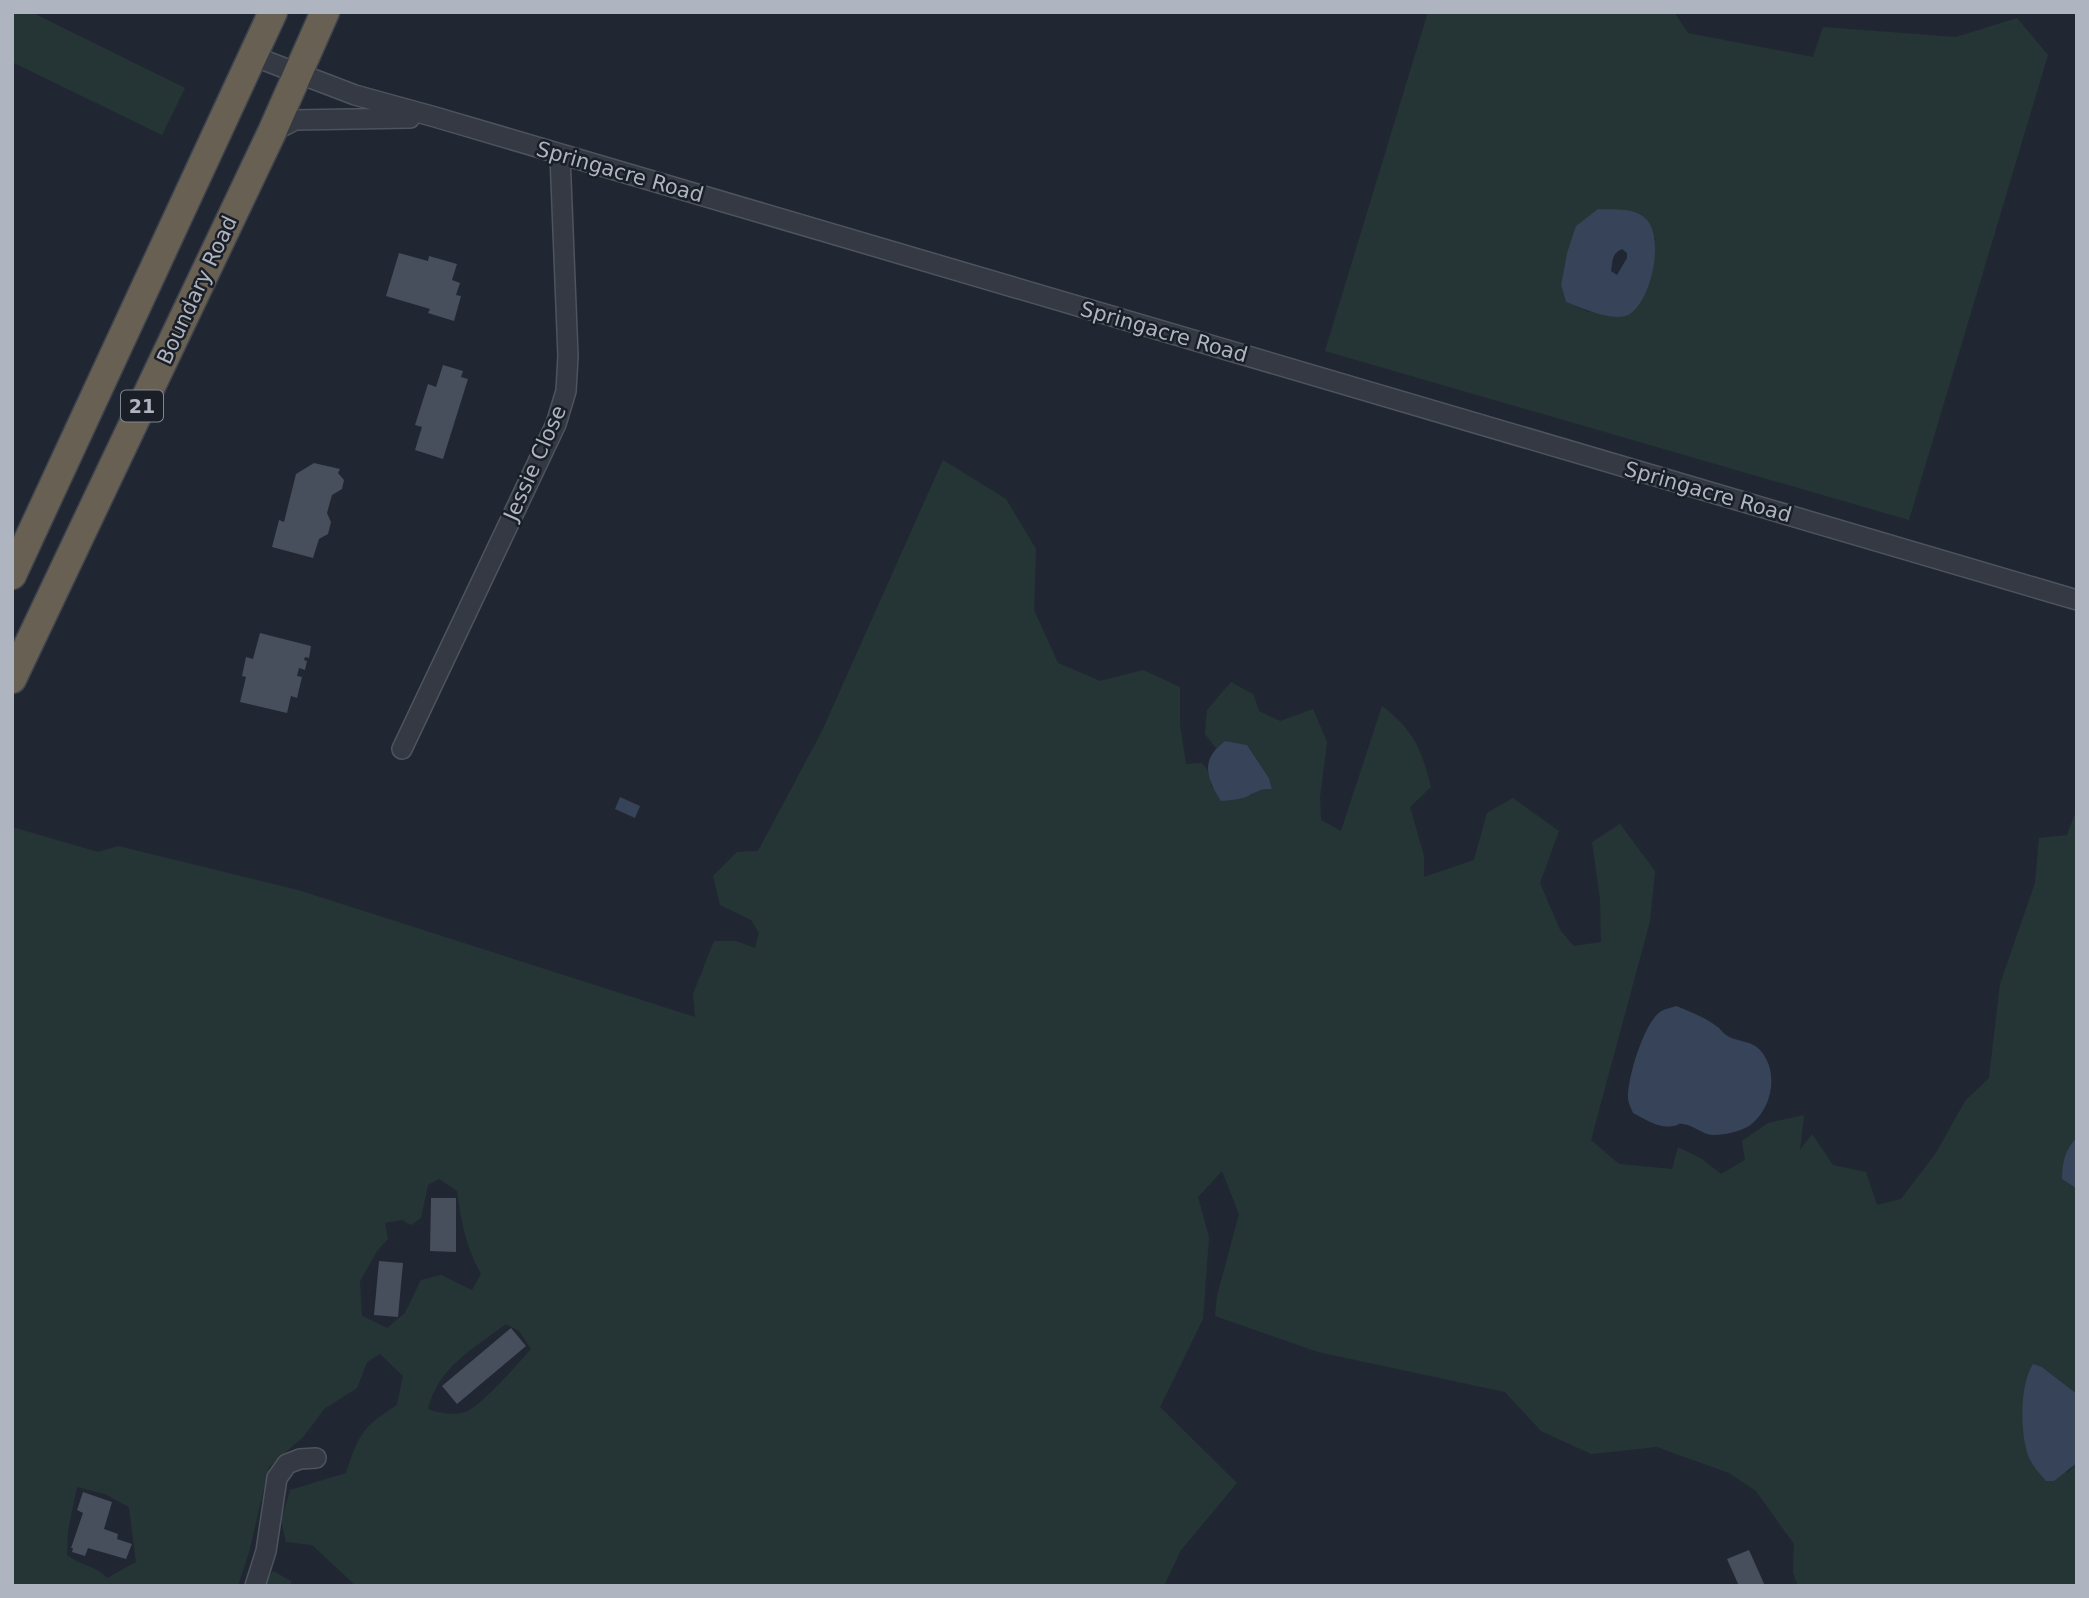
<svg xmlns="http://www.w3.org/2000/svg" width="2089" height="1598" font-family="'DejaVu Sans',sans-serif">
<style>
.green{fill:#253536;fill-rule:evenodd}
.water{fill:#364358;fill-rule:evenodd}
.building{fill:#474e5c}
.lines{fill:none;stroke-linecap:round;stroke-linejoin:round}
.minor-casing{stroke:#4e545e;stroke-width:22}
.highway-casing{stroke:#3e444e;stroke-width:31}
.minor{stroke:#343943;stroke-width:19}
.highway{stroke:#686052;stroke-width:28}
.labels{text-anchor:middle;stroke-width:5;stroke-linejoin:round;paint-order:stroke}
.shield{fill:#191e27;stroke:#818792;stroke-width:2}
.shield-label{font-size:19px;font-weight:bold;fill:#aeb4c0}
.street-label{font-size:21px;fill:#aeb4c0;stroke:#191e27}
</style>
<rect width="100%" height="100%" fill="#212732"/>
<path class="green" d="M12,12H31L185,88L162,135L12,62Z
M1428,12H1674L1688,33L1813,57L1823,27L1956,37L2017,18L2048,55L1909,520L1325,351ZM1656,238L1613,316L1589,312L1566,302L1561,285L1567,253Z
M943,460L1006,499L1036,549L1034,610L1058,663L1100,681L1143,670L1180,687V725L1186,764L1202,763L1207,769L1212,787L1251,795L1260,789H1272L1269,778L1247,745L1225,741L1216,748L1205,734L1207,710L1231,682L1253,694L1259,711L1280,721L1313,709L1327,742L1320,797L1321,820L1341,831L1382,706C1414,731 1421,748 1431,787L1410,807L1424,856V877L1474,860L1487,813L1513,798L1559,831L1540,883L1560,930L1574,946L1601,942L1600,899L1592,842L1620,824L1655,871L1650,921L1591,1140L1619,1164L1672,1169L1678,1147L1702,1159L1721,1174L1745,1160L1742,1141L1768,1123L1804,1115L1800,1150L1812,1134L1833,1165L1866,1172L1877,1205L1901,1199L1936,1153L1965,1101L1989,1078L2000,984L2035,883L2039,838L2067,835L2077,808V1137C2066,1150 2062,1162 2062,1179L2077,1189V1394L2042,1367L2067,1473L2077,1463V1586H1798L1793,1573L1794,1544L1756,1491L1729,1473L1657,1447L1591,1454L1541,1431L1505,1392L1318,1352L1215,1316L1217,1296L1239,1214L1222,1171L1198,1197L1209,1237L1203,1319L1160,1407L1237,1483L1181,1550L1164,1586H356L312,1545L286,1542L281,1520L290,1490L346,1473C359,1435 361,1428 397,1405L403,1376L380,1354L367,1362L357,1388L324,1409L304,1436L269,1467L249,1552L238,1586H12V827L98,852L118,846L298,890L695,1017L693,994L714,941H736L755,948L759,933L751,920L720,905L713,876L737,852L758,851L822,731ZM439,1179L457,1191C461,1221 466,1247 481,1274L472,1290L441,1275L421,1280L405,1313L387,1328L362,1316L360,1281L377,1251L388,1239L385,1223L402,1220L411,1225L421,1218L428,1185ZM506,1324L519,1331L531,1349C515,1367 490,1396 471,1409C460,1417 440,1414 428,1409C438,1367 473,1349 506,1324ZM77,1487L105,1494L129,1507L136,1562L107,1578C94,1564 82,1567 67,1555L68,1531Z
M273,1571L291,1581V1586H262Z"/>
<path class="water" d="M1598,209C1612,210 1633,207 1645,218C1666,236 1651,304 1628,315C1613,322 1581,308 1566,302L1561,285L1567,253L1576,226ZM1622,249L1627,253V258L1617,275L1611,271C1613,261 1611,254 1622,249Z
M1225,741L1247,745L1269,778L1272,789C1259,789 1261,790 1250,795C1241,800 1231,800 1221,801C1206,777 1200,760 1225,741Z
M620,797L640,806L635,818L615,809Z
M1676,1006C1691,1012 1705,1017 1719,1028C1721,1030 1723,1033 1726,1035C1736,1042 1751,1040 1760,1050C1780,1072 1772,1110 1749,1126C1739,1132 1724,1135 1713,1135C1703,1135 1694,1125 1683,1124C1676,1123 1681,1125 1673,1126C1660,1129 1644,1119 1633,1113C1631,1108 1628,1103 1628,1098C1627,1079 1644,1023 1660,1012C1664,1009 1671,1008 1676,1006Z
M2077,1137V1189L2062,1179C2062,1162 2065,1150 2077,1137Z
M2033,1364L2042,1367L2077,1394V1463L2054,1481H2046C2040,1474 2033,1466 2029,1458C2020,1435 2019,1386 2033,1364Z"/>
<path class="building" d="M399,253L428,261L429,256L457,264L452,280L460,283L456,295L461,296L454,321L428,313L430,309L386,296Z
M443,365L463,371L461,377L468,379L443,459L415,450L422,427L415,425L428,384L436,387Z
M314,463L340,469L338,473L344,480L342,489L332,495L327,513L331,522L328,534L319,539L313,558L272,547L279,520L284,522L296,474Z
M260,633L311,646L309,658L305,657L304,660L307,661L305,670L299,668L297,676L302,677L297,698L291,696L287,713L240,702L246,677L242,676L246,657L253,659Z
M431,1198H456V1252L430,1251Z
M379,1261L403,1263L398,1317L374,1315Z
M511,1328L526,1346L457,1404L442,1386Z
M83,1492L112,1502L104,1529L118,1534L117,1539L132,1544L126,1559L88,1548L85,1556L72,1552L73,1548H71L83,1513L77,1510Z
M1749,1550L1765,1586H1739L1727,1559Z"/>
<g class="lines">
<defs>
<path id="minor" d="M253,56L355,95L435,117L2077,600
M272,132L295,120L410,118
M402,749L556,424L566,391L568,356L560,155
M255,1586L266,1551L277,1478L287,1464L300,1459L316,1458"/>
<path id="highway" d="M12,575L273,12
M12,679L272,132L325,12"/>
</defs>
<use href="#minor" class="minor-casing"/>
<use href="#highway" class="highway-casing"/>
<use href="#minor" class="minor"/>
<use href="#highway" class="highway"/>
</g>
<g class="labels">
<rect class="shield" x="121" y="390.5" width="42" height="31" rx="5"/>
<g class="shield-label">
<text x="142" y="413">21</text>
</g>
<g class="street-label">
<text transform="translate(620 172) rotate(16)" y="7">Springacre Road</text>
<text transform="translate(197 290) rotate(-65)" y="7">Boundary Road</text>
<text transform="translate(1164 332) rotate(16)" y="7">Springacre Road</text>
<text transform="translate(535 463) rotate(-66)" y="7">Jessie Close</text>
<text transform="translate(1708 492) rotate(16)" y="7">Springacre Road</text>
</g>
</g>
<rect width="2089" height="1598" fill="none" stroke="#aeb4c0" stroke-width="28"/>
</svg>
